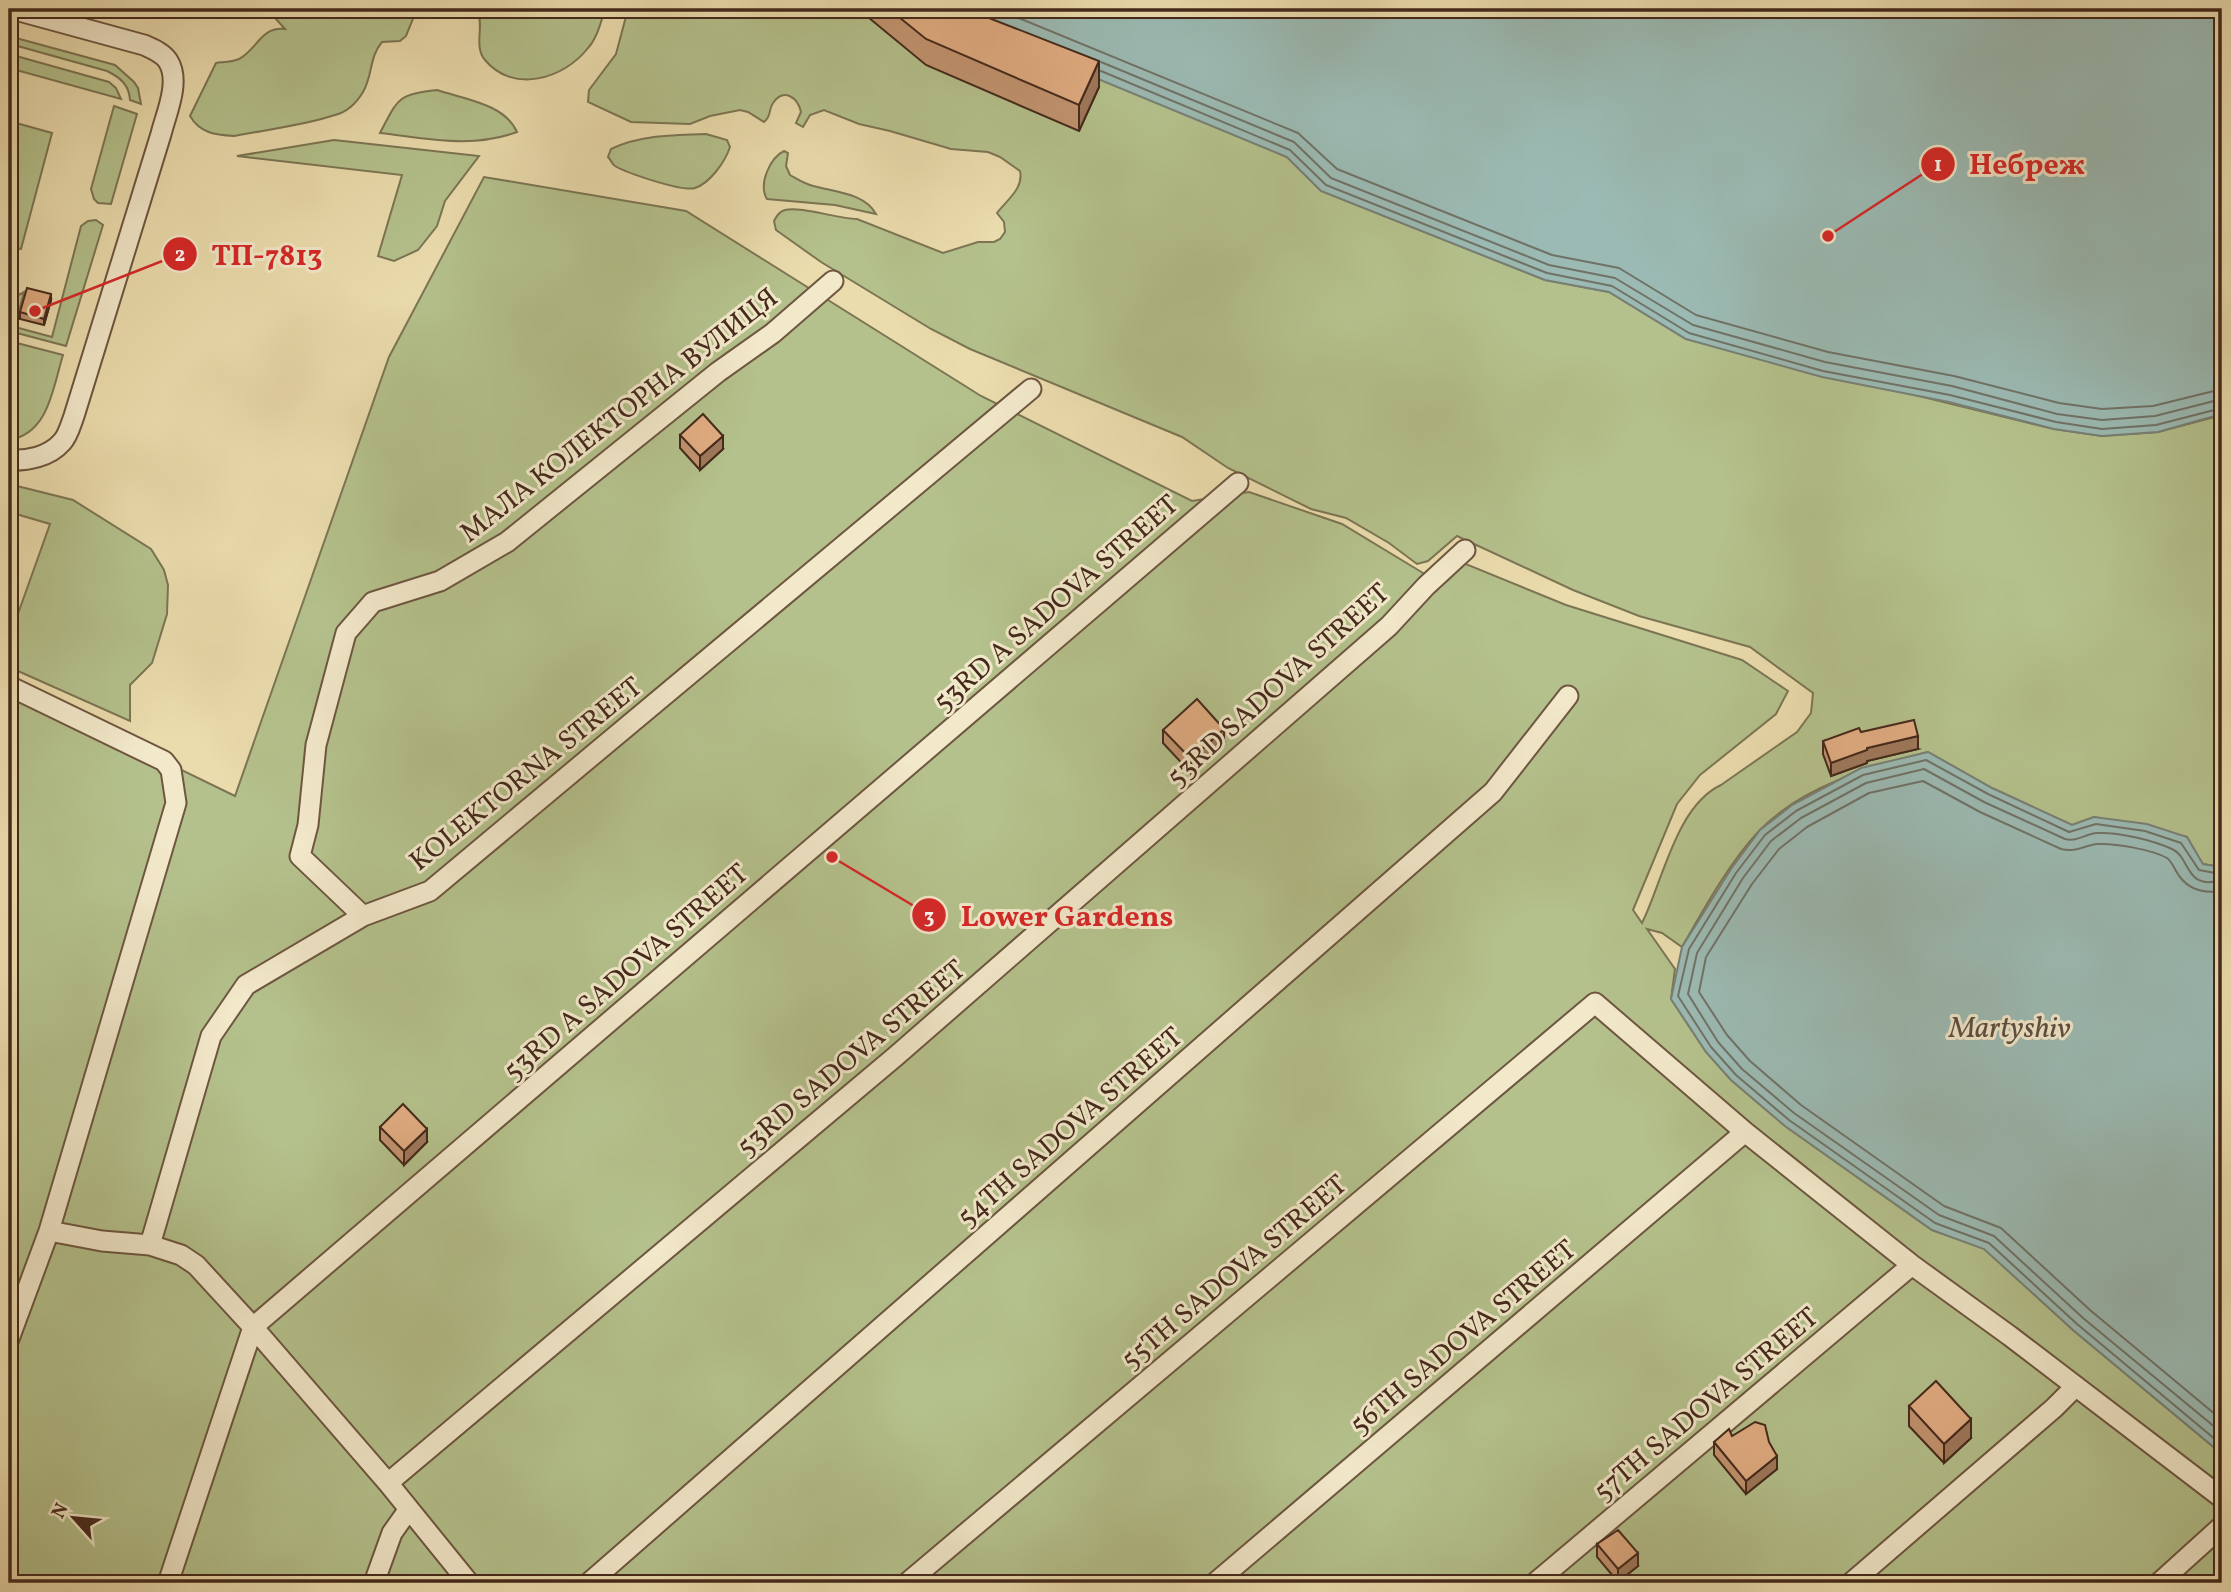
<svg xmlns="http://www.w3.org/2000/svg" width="2231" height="1592" font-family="Vollkorn,serif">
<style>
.green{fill:#b4c18c;stroke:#7c7554;stroke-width:2}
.water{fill:#9bbab3;stroke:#788076;stroke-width:2}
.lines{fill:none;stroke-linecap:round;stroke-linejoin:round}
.shore{stroke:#707267;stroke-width:2}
.minor-casing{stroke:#6e5640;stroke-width:23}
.minor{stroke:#f2e8ca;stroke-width:19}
.wall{fill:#c29470;stroke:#44291b;stroke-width:2}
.shaded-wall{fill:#9e785b;stroke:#44291b;stroke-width:2}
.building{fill:#e1ac82;stroke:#44291b;stroke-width:2}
.labels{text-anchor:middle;stroke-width:6;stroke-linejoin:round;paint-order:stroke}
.street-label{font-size:28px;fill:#44291b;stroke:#f2e8ca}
.water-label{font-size:30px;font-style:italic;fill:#5a4d41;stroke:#f2e8ca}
.leader{fill:none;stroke:#d62828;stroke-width:2.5}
.callout-dot{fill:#d62828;stroke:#f2e8ca;stroke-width:2.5}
.mark-label{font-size:21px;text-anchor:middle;font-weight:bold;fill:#fff}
.callout-label{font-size:30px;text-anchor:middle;font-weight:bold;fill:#d62828;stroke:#f2e8ca;stroke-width:6;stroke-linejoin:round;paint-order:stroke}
</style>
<rect width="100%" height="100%" fill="#ebdcad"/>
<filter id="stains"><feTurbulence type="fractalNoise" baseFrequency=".00286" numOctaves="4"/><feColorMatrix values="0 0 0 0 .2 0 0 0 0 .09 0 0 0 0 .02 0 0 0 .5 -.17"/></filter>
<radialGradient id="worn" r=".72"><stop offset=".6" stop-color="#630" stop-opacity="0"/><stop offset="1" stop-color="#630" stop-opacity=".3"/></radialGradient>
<path class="green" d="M148,9H190C179,22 163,13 148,9Z
M267,9H417L406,36L400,41L382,42C369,57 373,75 363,92C357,102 347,112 335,115C305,125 265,130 234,136C215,135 200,133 190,116L216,63C223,62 232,62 239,59C257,50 261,26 285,29Z
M477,9H605C601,22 597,38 588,48C564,79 513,94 485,60C473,46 485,26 477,9Z
M628,9H941L1287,157L1321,191L1545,280L1609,292L1686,339L2054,429L2102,436L2158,432L2222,415V863L2215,866L2202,864L2187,837L2094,817L2072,825L1992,788L1928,752C1870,767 1802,786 1759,831C1729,863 1704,909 1682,947L1662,933L1647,929L1675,969L1671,999L1706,1052L1731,1080L1785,1126L1932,1230L1984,1248L2073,1330L2222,1454V1583H9V686L235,796L389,357L484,177L686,211L981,396L1192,501L1249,492L1342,524L1428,576L1461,562L1566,605L1742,660L1788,691L1776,714L1700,775L1677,804L1633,910L1642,923C1663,881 1676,806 1721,785L1797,732L1811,713L1813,693L1750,647L1639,616L1573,590L1457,536L1428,561L1417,564L1389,543L1346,518L1311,509L1228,468L1182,437L970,349L931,329L821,262L776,230L774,221C776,217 780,211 785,210C800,206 839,219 857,219L943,253L978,242H994L1000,239L1005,232L1004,222L997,213C1007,200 1024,188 1020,171L1000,157L988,152L951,149L890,131L859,124L824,110L810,115L803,127L796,123L801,112C798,98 784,87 773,103C768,110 772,116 764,122L748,112L740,110L710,116L690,124L631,122L588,102L589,90L616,54Z
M16,38L115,65L134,82L138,88L141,104L130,100C129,85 121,78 107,71L14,45Z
M9,54L109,82L116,88L121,99L9,68Z
M437,90C464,99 505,104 517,132C471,149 427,138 380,133C398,99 397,94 437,90Z
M114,106L137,114L111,204L98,203L94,199L91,189Z
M9,121L52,133L21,249L9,246V177L13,161L9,159Z
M706,134L727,140L730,147C725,162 710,183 695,188C682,192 627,173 615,166C612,164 611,160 608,157L611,149C640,135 674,135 706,134Z
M334,140L479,156L445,201L437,226L418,250L394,261L378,256L402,175L237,156Z
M784,151L788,153L786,166L790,175C797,179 803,183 810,185C832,192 864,192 876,214L835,205L767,199C758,184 770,158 784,151Z
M96,220L103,225L66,346L17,333L9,326V300L24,292L15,327L52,337L81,226L88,221Z
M13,342L63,355C53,387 49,434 9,440V344L12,345Z
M9,484L73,500L151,549L164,570L168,585L167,614L152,663L130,685V721L9,667V639L50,524L9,512Z"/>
<path class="water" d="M941,9H2222V414L2158,432L2102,436L2054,429L1949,402L1822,377L1686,339L1609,292L1545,280L1321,191L1287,157L948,17Z
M1928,752L1992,788L2072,825L2094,817L2147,824L2187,837L2203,864L2215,866L2222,863V1454L2073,1330L1984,1249L1932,1230L1785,1126L1731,1080L1706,1052L1671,999L1682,947L1731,869L1760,830L1792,805L1861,768Z"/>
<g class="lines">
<path class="shore" d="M997,9L1298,133L1337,169L1552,255L1619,268L1696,315L1828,352L1954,376L2059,403L2102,409L2153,406L2222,389
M1101,62L1294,142L1331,178L1549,265L1615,278L1693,325L1825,362L1952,386L2057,414L2102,420L2155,416L2222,399
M1101,71L1290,150L1326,185L1547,273L1612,286L1689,333L1823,371L1950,395L2056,422L2102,429L2156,425L2222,408
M2222,871L2215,873L2199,870L2181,843L2145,831L2096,824L2069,832L1988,794L1926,760L1863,775L1796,811L1765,835L1736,873L1689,949L1678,996L1711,1047L1736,1075L1789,1120L1935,1223L1989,1243L2077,1324L2222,1445
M2222,880C2184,891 2191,857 2172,849C2152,840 2119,832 2097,833C2085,834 2078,842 2065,839L1984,802L1924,769L1866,783L1801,818L1771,841L1743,878L1697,953L1688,994L1718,1042L1742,1069L1794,1113L1939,1215L1994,1236L2083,1318L2222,1433
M2222,891C2203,894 2186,889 2176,871C2174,867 2171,861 2167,858C2153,850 2115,843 2098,844C2084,845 2076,853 2061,849L1980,812L1923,781L1869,793L1807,827L1779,849L1752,884L1706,957L1699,992L1727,1035L1750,1061L1801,1105L1944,1206L2001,1228L2090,1310L2222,1420"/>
<defs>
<path id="minor" d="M9,460C27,461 49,457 62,442C68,436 71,424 74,416L161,134C166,114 181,81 168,61C163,53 153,49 144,45L12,9
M9,686L164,761L171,770L176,803L49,1231L9,1339
M363,916L300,856L308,825L316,745L346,633L373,602L440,581L507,542L718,372L773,333L833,281
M49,1231L102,1241L150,1245L181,1255L196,1265L253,1327L388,1483L469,1583
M150,1245L211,1036L246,985L363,916L430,891L1031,389
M388,1483L896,1056L1389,626L1426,586L1465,550
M168,1583L253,1327L1238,483
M374,1583L392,1533L409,1509
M589,1583L1493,792L1568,696
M907,1583L1595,1003L1745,1132L1912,1265L2010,1336L2222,1498
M1215,1583L1745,1132
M1535,1583L1912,1265
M1851,1583L2054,1408L2075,1387
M2159,1583L2222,1526"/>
</defs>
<use href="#minor" class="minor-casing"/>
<use href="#minor" class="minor"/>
</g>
<path class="wall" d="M862,9H966L1099,87L1079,131L926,65L863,13Z
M51,300L44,325L20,319V312Z
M680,435L723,449L700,470L680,448Z
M1163,730L1224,742L1191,773L1163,743Z
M1861,732L1918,749L1867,761V763L1831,776L1823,754V741Z
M380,1127L427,1142L404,1165L380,1140Z
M1909,1406L1971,1438L1944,1463L1909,1426Z
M1732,1436L1777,1469L1746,1494L1714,1455V1442Z
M1597,1544L1638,1566L1618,1582L1597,1557Z"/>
<path class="shaded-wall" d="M1099,61V87L1079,131V105Z
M51,294V300L44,325V319Z
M723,436V449L700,470V456Z
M1224,729V742L1191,773V759Z
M1918,736V749L1867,761V763L1831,776V763L1867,748Z
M427,1129V1142L404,1165V1151Z
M1971,1419V1438L1944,1463V1444Z
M1777,1456V1469L1746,1494V1481Z
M1638,1553V1566L1618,1582V1569Z"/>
<path class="building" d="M889,9H966L1099,61L1079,105L926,39Z
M27,288L51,294L44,319L20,312Z
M703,414L723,436L700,456L680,435Z
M1197,699L1224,729L1191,759L1163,730Z
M1914,720L1918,736L1867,748V750L1831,763L1823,741L1859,728L1861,732Z
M403,1104L427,1129L404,1151L380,1127Z
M1936,1381L1971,1419L1944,1444L1909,1406Z
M1755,1422L1765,1425L1769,1442L1777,1456L1746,1481L1714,1442L1729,1429L1732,1436Z
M1618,1530L1638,1553L1618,1569L1597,1544Z"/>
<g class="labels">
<g class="street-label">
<text transform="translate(618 414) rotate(-38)" y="10">МАЛА КОЛЕКТОРНА ВУЛИЦЯ</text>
<text transform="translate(1055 602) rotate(-41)" y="10">53RD A SADOVA STREET</text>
<text transform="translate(1277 684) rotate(-42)" y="10">53RD SADOVA STREET</text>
<text transform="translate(525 773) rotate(-39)" y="10">KOLEKTORNA STREET</text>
<text transform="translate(625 971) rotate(-41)" y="10">53RD A SADOVA STREET</text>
<text transform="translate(850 1057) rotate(-40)" y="10">53RD SADOVA STREET</text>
<text transform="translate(1069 1126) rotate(-41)" y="10">54TH SADOVA STREET</text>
<text transform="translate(1233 1271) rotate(-40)" y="10">55TH SADOVA STREET</text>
<text transform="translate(1462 1336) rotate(-40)" y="10">56TH SADOVA STREET</text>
<text transform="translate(1705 1403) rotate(-40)" y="10">57TH SADOVA STREET</text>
</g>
<g class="water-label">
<text x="2010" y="1037">Martyshiv</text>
</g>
</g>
<path class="leader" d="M1828 236L1938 164M35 311L180 254M832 857L929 915"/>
<g class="callout-dot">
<circle cx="1828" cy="236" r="7"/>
<circle cx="35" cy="311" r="7"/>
<circle cx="832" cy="857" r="7"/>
<circle cx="1938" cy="164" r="18"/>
<circle cx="180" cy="254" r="18"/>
<circle cx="929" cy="915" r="18"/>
</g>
<g class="mark-label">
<text x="1938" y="171">1</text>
<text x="180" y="261">2</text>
<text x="929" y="923">3</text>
</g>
<g class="callout-label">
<text x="2027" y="174">Небреж</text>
<text x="267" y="265">ТП-7813</text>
<text x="1067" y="926">Lower Gardens</text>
</g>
<rect width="2231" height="1592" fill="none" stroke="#ebdcad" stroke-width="35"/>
<rect x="10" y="10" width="2210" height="1571" fill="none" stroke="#44291b" stroke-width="3.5"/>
<rect x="18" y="18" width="2196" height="1557" fill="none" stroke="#44291b" stroke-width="2"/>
<g transform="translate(74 1518) rotate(297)" stroke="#f2e8ca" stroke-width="5" paint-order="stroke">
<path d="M0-5L12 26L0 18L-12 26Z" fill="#44291b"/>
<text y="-10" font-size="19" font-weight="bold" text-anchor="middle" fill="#44291b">N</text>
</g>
<rect width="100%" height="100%" filter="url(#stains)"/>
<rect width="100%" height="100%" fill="url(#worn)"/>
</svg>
